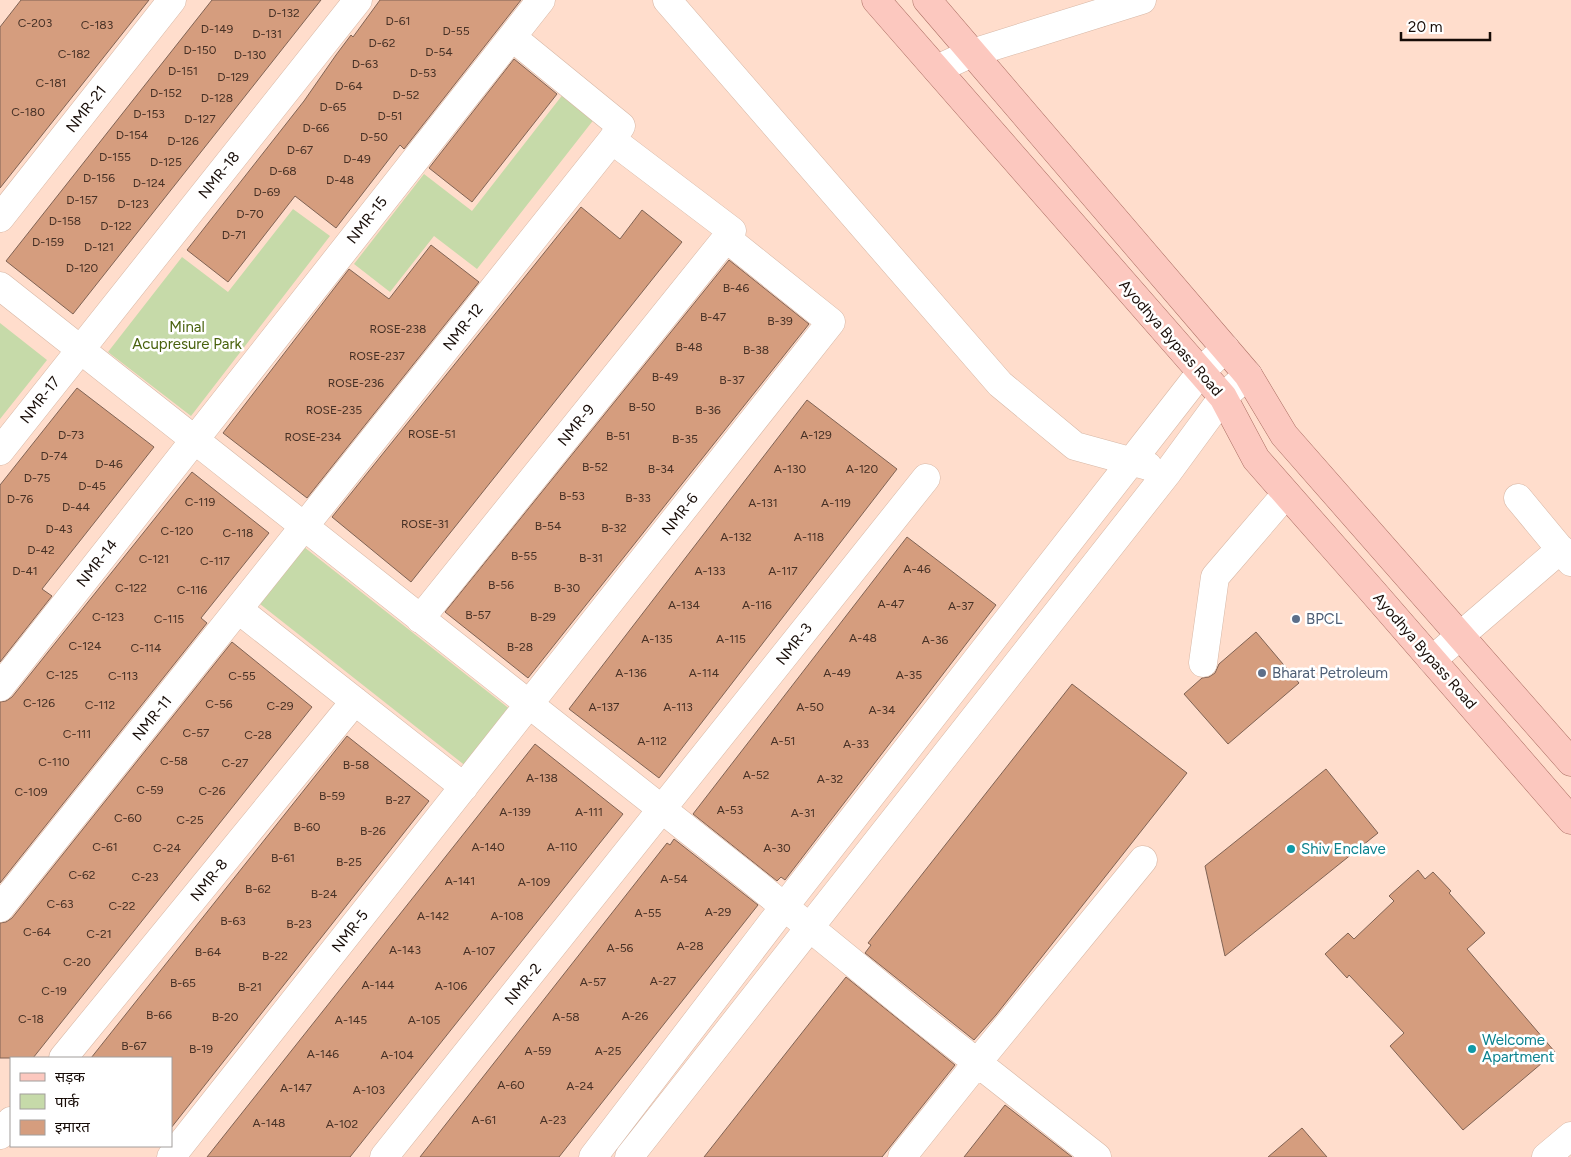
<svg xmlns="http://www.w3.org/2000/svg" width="1571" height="1157" font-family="Figtree,'Noto Sans Devanagari',sans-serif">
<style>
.green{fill:#c6daa9}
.building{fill:#d59d7e;stroke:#806354}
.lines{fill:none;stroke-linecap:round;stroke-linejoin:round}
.minor-casing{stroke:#d7b7a5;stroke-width:29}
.major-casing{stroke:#ab6e63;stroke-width:29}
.minor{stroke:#fff;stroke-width:28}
.major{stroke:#fcc8bf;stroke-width:28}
.service-dot{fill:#5c6f8a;stroke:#fff;stroke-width:2}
.culture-dot{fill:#0f9aa8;stroke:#fff;stroke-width:2}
.labels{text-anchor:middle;stroke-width:5;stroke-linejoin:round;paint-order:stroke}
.number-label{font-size:12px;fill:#463025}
.street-label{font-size:15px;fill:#170c07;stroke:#fff}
.park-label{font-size:15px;fill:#49620e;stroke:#fff}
.service-label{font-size:15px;fill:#4e5e75;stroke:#fff;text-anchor:start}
.culture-label{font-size:15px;fill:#0d838f;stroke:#fff;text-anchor:start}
</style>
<rect width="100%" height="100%" fill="#fdc"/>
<path class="green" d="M564,93L595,118L477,269L434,236L390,292L354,264L424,174L472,211Z
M293,209L330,236L191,416L108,352L182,257L228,292Z
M0,323L47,360L0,419Z
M304,547L511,710L467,767L260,604Z"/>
<path class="building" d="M21,0H149L0,188V27Z
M212,0H321L73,314L6,261Z
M380,0H521L404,149L400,145L336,228L295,196L228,282L187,250L304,101L336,55L351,35L353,37Z
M514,59L557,94L472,202L429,168Z
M581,207L620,239L642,210L682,242L411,582L332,517Z
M431,245L479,282L307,498L223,433L349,269L389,299Z
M729,260L809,324L528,678L445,612Z
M77,388L154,447L42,589L52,596L0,662V485Z
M807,400L897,469L659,778L569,709Z
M192,472L269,533L201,618L207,623L0,883V702L6,701L12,697Z
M907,537L996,605L785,880L781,877L777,881L693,814Z
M1256,632L1299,683L1228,744L1184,694L1202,678L1209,677L1215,673L1219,664Z
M232,642L312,707L33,1058H0V923L6,922L12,918Z
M1072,684L1187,773L996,1015L974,1040L865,953L871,945L868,943Z
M347,736L429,801L171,1128V1058H91Z
M535,744L623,814L458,1021L350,1157H207Z
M1326,769L1378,833L1225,956L1205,866Z
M674,839L758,905L559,1157H420L667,843L670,845Z
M1418,870L1425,879L1433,872L1451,891L1449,893L1485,933L1467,949L1555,1052L1463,1130L1390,1046L1404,1033L1349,975L1347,978L1325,954L1348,933L1354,939L1394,901L1389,896Z
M846,977L955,1065L882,1157H704Z
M1005,1105L1072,1157H964Z
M1302,1128L1327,1157H1268Z"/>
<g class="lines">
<defs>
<path id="minor" d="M667,0L1000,384L1075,446L1148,466
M937,69L972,53L1142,0
M0,218L172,0
M0,286L749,878L923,1020L1097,1157
M0,451L358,0
M1518,498L1571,562
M239,610L464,787
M420,619L732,231L612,140
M1432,660L1561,549
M1203,663L1215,577L1286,494
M0,687L541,0
M0,908L612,140L621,126L512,37
M63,1058L355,701
M0,1135L11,1121
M171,1157L831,322L726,238
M384,1157L926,478
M593,1157L784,907L1201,372L1225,348
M629,1157L1168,472L1223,397L1248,375
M902,1157L977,1063L1143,860
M1546,1157L1571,1136"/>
<path id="major" d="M876,0L1223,397L1256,459L1373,592L1571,820
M927,0L1248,375L1284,435L1571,762"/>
</defs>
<use href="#minor" class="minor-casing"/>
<use href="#major" class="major-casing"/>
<use href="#minor" class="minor"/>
<use href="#major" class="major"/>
</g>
<g class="service-dot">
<circle cx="1296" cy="619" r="5"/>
<circle cx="1262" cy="673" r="5"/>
</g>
<g class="culture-dot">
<circle cx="1291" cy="849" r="5"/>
<circle cx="1472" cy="1049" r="5"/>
</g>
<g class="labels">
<g class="number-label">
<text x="284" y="17">D-132</text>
<text x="398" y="25">D-61</text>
<text x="35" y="27">C-203</text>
<text x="97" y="29">C-183</text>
<text x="217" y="33">D-149</text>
<text x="456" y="35">D-55</text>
<text x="267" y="38">D-131</text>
<text x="382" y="47">D-62</text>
<text x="200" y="54">D-150</text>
<text x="439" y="56">D-54</text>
<text x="74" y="58">C-182</text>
<text x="250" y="59">D-130</text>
<text x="365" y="68">D-63</text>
<text x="183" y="75">D-151</text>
<text x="423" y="77">D-53</text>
<text x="233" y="81">D-129</text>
<text x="51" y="87">C-181</text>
<text x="349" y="90">D-64</text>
<text x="166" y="97">D-152</text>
<text x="406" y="99">D-52</text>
<text x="217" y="102">D-128</text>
<text x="333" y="111">D-65</text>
<text x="28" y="116">C-180</text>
<text x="149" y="118">D-153</text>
<text x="390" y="120">D-51</text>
<text x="200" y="123">D-127</text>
<text x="316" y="132">D-66</text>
<text x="132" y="139">D-154</text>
<text x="374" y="141">D-50</text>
<text x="183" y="145">D-126</text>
<text x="300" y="154">D-67</text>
<text x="115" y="161">D-155</text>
<text x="357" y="163">D-49</text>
<text x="166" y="166">D-125</text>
<text x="283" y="175">D-68</text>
<text x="99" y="182">D-156</text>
<text x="340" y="184">D-48</text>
<text x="149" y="187">D-124</text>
<text x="267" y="196">D-69</text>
<text x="82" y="204">D-157</text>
<text x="133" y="208">D-123</text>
<text x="250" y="218">D-70</text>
<text x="65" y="225">D-158</text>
<text x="116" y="230">D-122</text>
<text x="234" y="239">D-71</text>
<text x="48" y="246">D-159</text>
<text x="99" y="251">D-121</text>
<text x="82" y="272">D-120</text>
<text x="736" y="292">B-46</text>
<text x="713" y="321">B-47</text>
<text x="780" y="325">B-39</text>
<text x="398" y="333">ROSE-238</text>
<text x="689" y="351">B-48</text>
<text x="756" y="354">B-38</text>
<text x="377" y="360">ROSE-237</text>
<text x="665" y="381">B-49</text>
<text x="732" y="384">B-37</text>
<text x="356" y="387">ROSE-236</text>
<text x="642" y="411">B-50</text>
<text x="334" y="414">ROSE-235</text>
<text x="708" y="414">B-36</text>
<text x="432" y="438">ROSE-51</text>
<text x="71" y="439">D-73</text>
<text x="816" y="439">A-129</text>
<text x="618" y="440">B-51</text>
<text x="313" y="441">ROSE-234</text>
<text x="685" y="443">B-35</text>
<text x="54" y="460">D-74</text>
<text x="109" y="468">D-46</text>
<text x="595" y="471">B-52</text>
<text x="661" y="473">B-34</text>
<text x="790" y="473">A-130</text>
<text x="862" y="473">A-120</text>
<text x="37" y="482">D-75</text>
<text x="92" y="490">D-45</text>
<text x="572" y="500">B-53</text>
<text x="638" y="502">B-33</text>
<text x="20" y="503">D-76</text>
<text x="200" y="506">C-119</text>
<text x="763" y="507">A-131</text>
<text x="836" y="507">A-119</text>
<text x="76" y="511">D-44</text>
<text x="425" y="528">ROSE-31</text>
<text x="548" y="530">B-54</text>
<text x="614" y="532">B-32</text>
<text x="59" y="533">D-43</text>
<text x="177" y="535">C-120</text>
<text x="238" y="537">C-118</text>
<text x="736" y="541">A-132</text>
<text x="809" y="541">A-118</text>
<text x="41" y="554">D-42</text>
<text x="524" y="560">B-55</text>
<text x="591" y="562">B-31</text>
<text x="154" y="563">C-121</text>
<text x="215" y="565">C-117</text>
<text x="917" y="573">A-46</text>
<text x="25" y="575">D-41</text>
<text x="710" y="575">A-133</text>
<text x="783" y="575">A-117</text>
<text x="501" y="589">B-56</text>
<text x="131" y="592">C-122</text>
<text x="567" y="592">B-30</text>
<text x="192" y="594">C-116</text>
<text x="891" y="608">A-47</text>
<text x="684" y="609">A-134</text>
<text x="757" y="609">A-116</text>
<text x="961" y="610">A-37</text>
<text x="478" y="619">B-57</text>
<text x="108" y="621">C-123</text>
<text x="543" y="621">B-29</text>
<text x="169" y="623">C-115</text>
<text x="863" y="642">A-48</text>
<text x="657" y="643">A-135</text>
<text x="731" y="643">A-115</text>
<text x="935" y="644">A-36</text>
<text x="85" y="650">C-124</text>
<text x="520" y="651">B-28</text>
<text x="146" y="652">C-114</text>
<text x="631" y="677">A-136</text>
<text x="704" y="677">A-114</text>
<text x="837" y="677">A-49</text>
<text x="62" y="679">C-125</text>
<text x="909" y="679">A-35</text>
<text x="123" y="680">C-113</text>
<text x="242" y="680">C-55</text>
<text x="39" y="707">C-126</text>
<text x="219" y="708">C-56</text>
<text x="100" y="709">C-112</text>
<text x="280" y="710">C-29</text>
<text x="604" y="711">A-137</text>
<text x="678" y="711">A-113</text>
<text x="810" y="711">A-50</text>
<text x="882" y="714">A-34</text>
<text x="196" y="737">C-57</text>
<text x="77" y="738">C-111</text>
<text x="258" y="739">C-28</text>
<text x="652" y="745">A-112</text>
<text x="783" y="745">A-51</text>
<text x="856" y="748">A-33</text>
<text x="174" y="765">C-58</text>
<text x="54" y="766">C-110</text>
<text x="235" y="767">C-27</text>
<text x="356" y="769">B-58</text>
<text x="756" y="779">A-52</text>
<text x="542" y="782">A-138</text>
<text x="830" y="783">A-32</text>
<text x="150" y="794">C-59</text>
<text x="212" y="795">C-26</text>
<text x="31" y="796">C-109</text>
<text x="332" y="800">B-59</text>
<text x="398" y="804">B-27</text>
<text x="730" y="814">A-53</text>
<text x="515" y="816">A-139</text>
<text x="589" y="816">A-111</text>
<text x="803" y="817">A-31</text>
<text x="128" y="822">C-60</text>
<text x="190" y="824">C-25</text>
<text x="307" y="831">B-60</text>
<text x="373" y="835">B-26</text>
<text x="105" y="851">C-61</text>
<text x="488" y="851">A-140</text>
<text x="562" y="851">A-110</text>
<text x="167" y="852">C-24</text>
<text x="777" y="852">A-30</text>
<text x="283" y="862">B-61</text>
<text x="349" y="866">B-25</text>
<text x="82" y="879">C-62</text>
<text x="145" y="881">C-23</text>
<text x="674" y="883">A-54</text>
<text x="460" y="885">A-141</text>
<text x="534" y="886">A-109</text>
<text x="258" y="893">B-62</text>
<text x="324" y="898">B-24</text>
<text x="60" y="908">C-63</text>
<text x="122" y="910">C-22</text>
<text x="718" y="916">A-29</text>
<text x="648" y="917">A-55</text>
<text x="433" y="920">A-142</text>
<text x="507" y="920">A-108</text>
<text x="233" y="925">B-63</text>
<text x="299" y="928">B-23</text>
<text x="37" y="936">C-64</text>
<text x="99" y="938">C-21</text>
<text x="690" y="950">A-28</text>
<text x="620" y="952">A-56</text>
<text x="405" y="954">A-143</text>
<text x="479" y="955">A-107</text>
<text x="208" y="956">B-64</text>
<text x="275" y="960">B-22</text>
<text x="77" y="966">C-20</text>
<text x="663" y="985">A-27</text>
<text x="593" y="986">A-57</text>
<text x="183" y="987">B-65</text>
<text x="378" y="989">A-144</text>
<text x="451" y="990">A-106</text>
<text x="250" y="991">B-21</text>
<text x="54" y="995">C-19</text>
<text x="159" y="1019">B-66</text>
<text x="635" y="1020">A-26</text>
<text x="225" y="1021">B-20</text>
<text x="566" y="1021">A-58</text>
<text x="31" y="1023">C-18</text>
<text x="351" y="1024">A-145</text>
<text x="424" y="1024">A-105</text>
<text x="134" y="1050">B-67</text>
<text x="201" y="1053">B-19</text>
<text x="538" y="1055">A-59</text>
<text x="608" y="1055">A-25</text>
<text x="323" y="1058">A-146</text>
<text x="397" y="1059">A-104</text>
<text x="511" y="1089">A-60</text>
<text x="580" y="1090">A-24</text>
<text x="296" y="1092">A-147</text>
<text x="369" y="1094">A-103</text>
<text x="484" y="1124">A-61</text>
<text x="553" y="1124">A-23</text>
<text x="269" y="1127">A-148</text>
<text x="342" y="1128">A-102</text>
</g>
<g class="street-label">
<text transform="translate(86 109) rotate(-52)" y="5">NMR-21</text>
<text transform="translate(219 175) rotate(-51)" y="5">NMR-18</text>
<text transform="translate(367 220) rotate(-52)" y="5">NMR-15</text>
<text transform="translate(463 327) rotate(-52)" y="5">NMR-12</text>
<text transform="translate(1171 338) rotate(49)" y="5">Ayodhya Bypass Road</text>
<text transform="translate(40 400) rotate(-52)" y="5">NMR-17</text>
<text transform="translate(576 425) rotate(-51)" y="5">NMR-9</text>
<text transform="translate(680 514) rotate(-52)" y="5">NMR-6</text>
<text transform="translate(97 563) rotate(-52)" y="5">NMR-14</text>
<text transform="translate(794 644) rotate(-52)" y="5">NMR-3</text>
<text transform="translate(1425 651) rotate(49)" y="5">Ayodhya Bypass Road</text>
<text transform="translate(152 718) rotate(-51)" y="5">NMR-11</text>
<text transform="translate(209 880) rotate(-51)" y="5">NMR-8</text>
<text transform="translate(350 931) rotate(-52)" y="5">NMR-5</text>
<text transform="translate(523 984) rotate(-51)" y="5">NMR-2</text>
</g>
<g class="park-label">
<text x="187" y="332">Minal<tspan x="187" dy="17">Acupresure Park</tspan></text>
</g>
<g class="service-label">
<text x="1306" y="624">BPCL</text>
<text x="1272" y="678">Bharat Petroleum</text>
</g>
<g class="culture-label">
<text x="1301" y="854">Shiv Enclave</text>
<text x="1482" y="1045">Welcome<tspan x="1482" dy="17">Apartment</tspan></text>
</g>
</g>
<rect x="10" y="1057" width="162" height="90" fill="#ffffff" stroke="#a29e9c"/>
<rect x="20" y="1073" width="25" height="8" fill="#fcc8bf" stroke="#a29e9c"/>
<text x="55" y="1082" font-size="15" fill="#170c07">सड़क</text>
<rect x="20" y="1094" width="25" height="15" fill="#c6daa9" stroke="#a29e9c"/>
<text x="55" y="1107" font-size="15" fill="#170c07">पार्क</text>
<rect x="20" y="1120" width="25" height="15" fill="#d59d7e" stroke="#a29e9c"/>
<text x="55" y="1132" font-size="15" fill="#170c07">इमारत</text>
<path d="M1401 32v8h89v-8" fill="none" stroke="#170c07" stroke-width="2.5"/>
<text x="1408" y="32" font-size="15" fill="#170c07" stroke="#ffffff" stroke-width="4" paint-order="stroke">20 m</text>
</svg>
